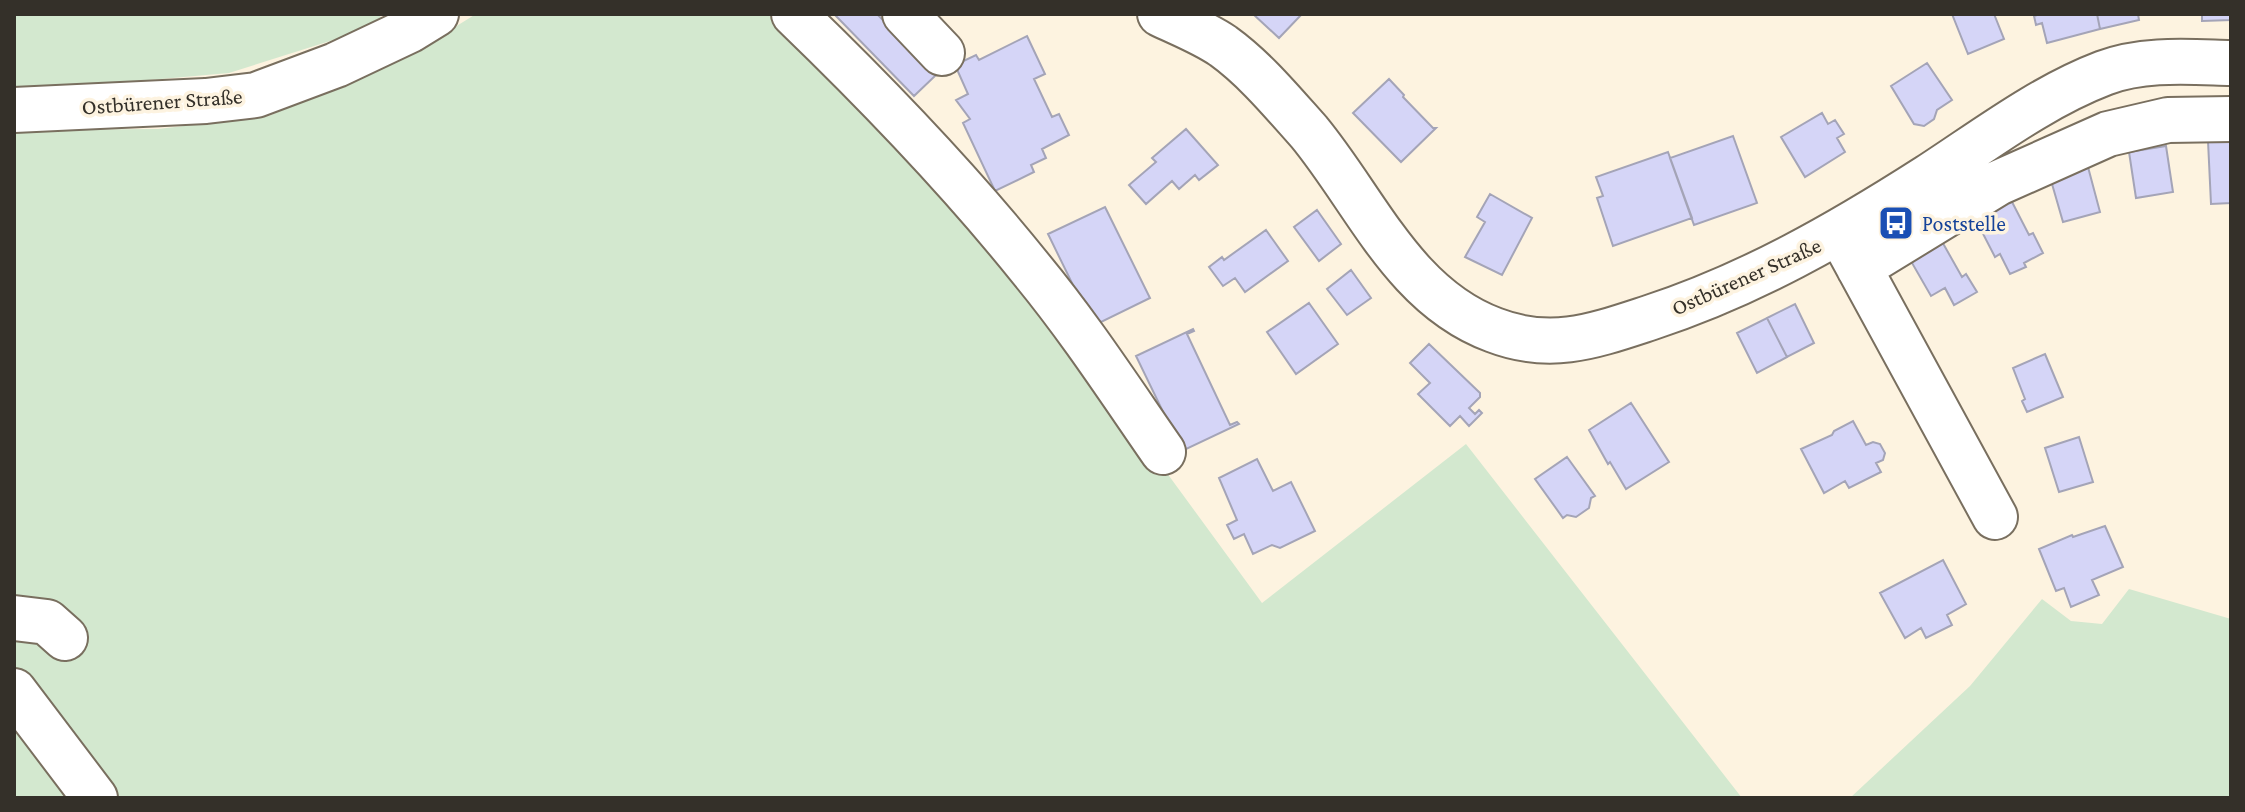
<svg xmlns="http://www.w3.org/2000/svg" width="2245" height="812" font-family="'Crimson Pro',serif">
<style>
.green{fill:#d3e8cf}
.building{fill:#d5d5f7;stroke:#a4a4b7;stroke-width:2}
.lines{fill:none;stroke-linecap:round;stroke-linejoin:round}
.minor-casing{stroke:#796f5f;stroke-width:48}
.minor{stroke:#fff;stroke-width:44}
.labels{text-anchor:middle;stroke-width:7;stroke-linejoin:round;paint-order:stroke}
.street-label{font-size:22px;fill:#343029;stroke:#fdf3e0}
.transit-label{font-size:22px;fill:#164399;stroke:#fdf3e0;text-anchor:start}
</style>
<rect width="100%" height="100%" fill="#fdf3e0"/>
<path class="green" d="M14,14H379L384,24L229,73L14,92Z
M476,14H777L1017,268L1262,603L1466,444L1742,798H14V130L158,129L269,116L416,51Z
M2129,589L2231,619V798H1850L1970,686L2042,599L2071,621L2102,624Z"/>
<path class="building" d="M834,14H877L936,75L914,96Z
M1253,14H1302L1279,38Z
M1952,14H1994L2004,39L1968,54Z
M2097,14L2100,29L2047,43L2042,23L2036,25L2034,16L2040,14Z
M2097,14H2138L2139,20L2100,29Z
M2202,14H2231V20L2202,21Z
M1027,36L1045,74L1034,79L1052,117L1059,114L1069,135L1042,149L1046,158L1031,165L1034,172L995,191L963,123L970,119L956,100L968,94L955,65L976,55L979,60Z
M1927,63L1952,100L1937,110L1934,119L1924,126L1914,124L1891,86Z
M1389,79L1404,95L1403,97L1433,128H1436L1401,162L1353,113Z
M1822,113L1828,124L1835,120L1844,134L1837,138L1845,152L1805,177L1781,137Z
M1186,129L1218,165L1199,180L1195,175L1179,189L1172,181L1146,204L1129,185L1156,162L1152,158Z
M1733,136L1757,203L1694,225L1670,158Z
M2231,140V203L2211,204L2208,141Z
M2166,146L2173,192L2136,198L2129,152Z
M1668,152L1692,218L1613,246L1597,198L1603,196L1596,177Z
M2088,167L2100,212L2063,222L2050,177Z
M1490,194L1532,218L1502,275L1465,257L1485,222L1477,217Z
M2010,198L2029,235L2033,233L2043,253L2024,263L2026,267L2010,274L2000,254L1995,257L1979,226L1984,224L1979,214Z
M1105,207L1150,298L1093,326L1048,234Z
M1317,210L1341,244L1319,261L1294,227Z
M1266,230L1288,261L1245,292L1235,278L1223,286L1209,267L1222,257L1224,260Z
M1940,238L1962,277L1966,274L1977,292L1954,305L1945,288L1931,296L1908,256Z
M1351,270L1371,298L1347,315L1327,289Z
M1309,303L1338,344L1296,374L1267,332Z
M1795,304L1814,343L1787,357L1767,318Z
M1767,318L1787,357L1757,373L1737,333Z
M1193,329L1194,331L1187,334L1230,425L1237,422L1239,424L1182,451L1136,356Z
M1429,344L1480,393V397L1469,408L1475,414L1479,410L1482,413L1469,426L1460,416L1450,426L1418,394L1430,383L1410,363Z
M2045,354L2063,397L2027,412L2022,401L2025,399L2013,368Z
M1631,403L1669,462L1626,489L1610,462L1608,464L1589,430Z
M1853,421L1866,445L1873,442L1880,444L1885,453L1883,460L1876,463L1881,472L1849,488L1845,481L1824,493L1801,449L1832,435L1834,431Z
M2079,437L2093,482L2059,492L2045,448Z
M1567,457L1595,496L1591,498L1589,508L1576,517L1567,515L1563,518L1535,479Z
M1257,459L1273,491L1291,482L1315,531L1280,548L1272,545L1253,554L1244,534L1234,539L1227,525L1237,520L1219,478Z
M2105,526L2123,567L2092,580L2099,595L2071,607L2064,588L2056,591L2039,549L2072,535L2073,537Z
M1943,560L1966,604L1947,615L1952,625L1926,638L1921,628L1905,638L1880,593Z"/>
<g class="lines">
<defs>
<path id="minor" d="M794,14C878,95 958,178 1031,269C1079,327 1120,390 1163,452
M905,14L942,53
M1160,14C1181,24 1204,33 1223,46C1255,69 1283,103 1309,132C1366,201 1404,297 1494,330C1551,352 1594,336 1649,318C1750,285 1839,234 1928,177C1985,140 2041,97 2104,73C2144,58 2189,62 2231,63
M14,110L206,101L256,95L336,65L410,30L436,14
M1845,242L1995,517
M1859,268L1998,183L2108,134L2168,120L2231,119
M14,618L47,622L65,638
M14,691L95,798"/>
</defs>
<use href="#minor" class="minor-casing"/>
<use href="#minor" class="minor"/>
</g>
<defs>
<symbol id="bus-square" viewBox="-11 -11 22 22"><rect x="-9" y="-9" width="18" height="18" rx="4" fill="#1a4fb4" stroke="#fdf3e0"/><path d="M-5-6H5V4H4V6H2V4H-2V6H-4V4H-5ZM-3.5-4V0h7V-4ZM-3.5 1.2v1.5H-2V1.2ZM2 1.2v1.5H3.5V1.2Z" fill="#fff"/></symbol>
</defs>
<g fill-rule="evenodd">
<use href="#bus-square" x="1876" y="203" width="40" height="40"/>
</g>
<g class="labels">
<g class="street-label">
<text transform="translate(162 101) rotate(-4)" y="8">Ostbürener Straße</text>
<text transform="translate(1746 276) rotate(-24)" y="8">Ostbürener Straße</text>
</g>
<g class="transit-label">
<text x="1922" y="231">Poststelle</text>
</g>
</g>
<rect width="2245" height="812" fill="none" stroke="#343029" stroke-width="32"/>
</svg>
